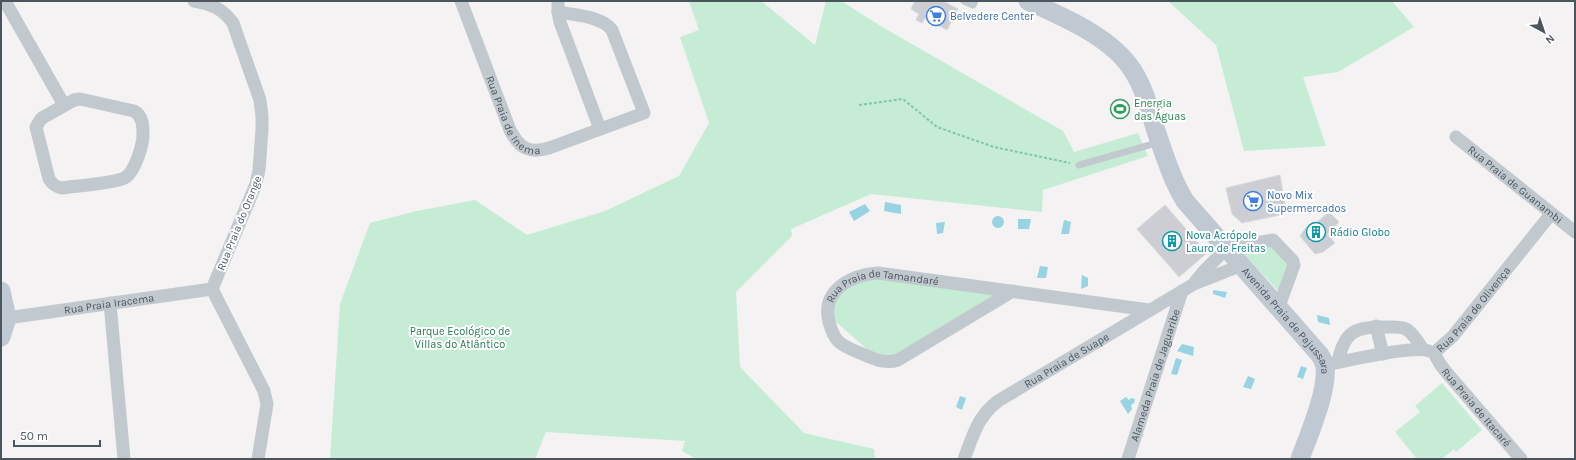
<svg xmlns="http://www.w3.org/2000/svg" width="1576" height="460" font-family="Karla,sans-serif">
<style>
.green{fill:#c6ecd6}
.water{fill:#98d3e4}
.building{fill:#ccced4;stroke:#d7d8dc}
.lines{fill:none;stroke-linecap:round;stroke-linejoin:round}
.path{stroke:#81c7a6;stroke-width:2;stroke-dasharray:3 2;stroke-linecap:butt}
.lane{stroke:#c1c9cf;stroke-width:7}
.street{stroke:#c1c9cf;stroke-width:13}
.secondary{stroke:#c0c8d1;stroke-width:19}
.labels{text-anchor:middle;stroke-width:4;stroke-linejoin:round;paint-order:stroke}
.shop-label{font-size:11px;fill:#366cbe;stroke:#fff;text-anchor:start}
.leisure-label{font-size:11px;fill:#27864d;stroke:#fff;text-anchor:start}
.street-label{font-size:11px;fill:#4b555e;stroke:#fff}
.culture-label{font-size:11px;fill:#0d838f;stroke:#fff;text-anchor:start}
.park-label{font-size:11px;fill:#22794f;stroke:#fff}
</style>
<rect width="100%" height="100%" fill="#f4f2f2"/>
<path class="green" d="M689,1H761L815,45L826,1H841L884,28L1063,131L1074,152L1138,133L1148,156L1043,190L1042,212L871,194L791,229L792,236L736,292L740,367L804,433L874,449L875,459H696L682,451L685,441L546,432L535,459H330L340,304L370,223L417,211L475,200L527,235L605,211L679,176L709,123L680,37L699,30Z
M1168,1H1392L1414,27L1338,72L1303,77L1326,146L1244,151L1216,45Z
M1273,246L1289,263L1279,292L1242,252Z
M879,277L1002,292L893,357L869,351L835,321L832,305L839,291L862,280Z
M1442,383L1482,430L1456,452L1454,449L1442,459H1417L1395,432L1420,412L1415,406Z"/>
<path class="water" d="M885,202L901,205V214L884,211Z
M865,204L870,211L854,221L849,212Z
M992 222a6 6 0 1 1 12 0a6 6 0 1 1-12 0Z
M1018,219H1031L1029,229H1018Z
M1064,220L1071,222L1069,234H1061Z
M945,222L943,233L937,234L936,223Z
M1040,266L1048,267L1046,278H1037Z
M1082,275L1088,278V286L1081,289Z
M1213,290L1227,292L1225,298L1213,294Z
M1317,315L1329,318L1330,325L1318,322Z
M1182,344L1194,347L1193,356L1177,351Z
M1176,358L1182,360L1177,375L1171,374Z
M1301,366L1307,368L1303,379L1297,377Z
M1248,376L1255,379L1251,389L1243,387Z
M960,396L966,398L962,410L956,407Z
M1126,397L1129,400L1131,398L1135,399L1134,403L1131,405L1132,409L1128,414L1120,401Z"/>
<path class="building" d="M915,1H943L958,9L947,30L925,18L922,23L916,20L919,14L911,9Z
M1280,175L1285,205L1280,215L1242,223L1232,214L1226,188Z
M1165,205L1207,253L1179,277L1137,229Z
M1329,212L1339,222L1327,234L1335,243L1323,252L1315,254L1300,236L1304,230L1313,222L1315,224Z"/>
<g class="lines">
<path class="path" d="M859,105L903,99L937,127L994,147L1070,163"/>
<path class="lane" d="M964,1L973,5L975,1
M1079,165L1160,142"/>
<g class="street">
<path d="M194,1C211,4 222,8 233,23L260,100L262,116V130L259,170L256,184L212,289"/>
<path id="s1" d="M461,1L510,130C519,148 529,154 549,148L644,113L612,30C602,16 574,15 558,12"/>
<path d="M558,1V12L560,22L600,129"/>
<path d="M6,3L64,105"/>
<path d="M80,99L134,111C143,116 143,126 143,135C143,145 135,171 126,177C118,183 75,186 62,188C56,187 53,185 49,179L36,127L39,122L42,118L74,100Z"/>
<path id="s2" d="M1456,137L1575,232"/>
<path d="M1195,282L1204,271L1227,248L1273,240L1293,261L1294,265L1279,306"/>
<path d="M212,289L264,391L267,404L258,459"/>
<path id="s3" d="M1013,291L898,360C886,364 877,360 865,355C856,351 845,348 838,341C833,336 831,329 829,322C821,290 851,275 878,273L1149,310"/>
<path d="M110,303L124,459"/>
<path id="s4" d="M7,318L212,289"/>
<path d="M1376,326L1383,354"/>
<path id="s5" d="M1434,353L1453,336L1551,214"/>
<path id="s6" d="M1434,353L1440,364L1447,373L1521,459"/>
<path d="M1338,362C1344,332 1355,326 1385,327C1392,327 1400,326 1406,329C1413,333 1418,342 1422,348"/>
<path d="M1330,364C1351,360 1413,345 1429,351"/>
<path id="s7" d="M964,459C973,436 977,417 998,401L1194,284L1242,265"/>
<path id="s8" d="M1128,459L1182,291"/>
</g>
<g class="secondary">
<path id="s9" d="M1028,1C1063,17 1112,37 1133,71C1144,88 1149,108 1155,128C1164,153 1171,178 1185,201L1320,355C1322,358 1324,362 1325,366C1328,391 1309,434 1300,459"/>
<path d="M1,291L7,318L1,337"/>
</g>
</g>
<defs>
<symbol id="supermarket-ring" viewBox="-11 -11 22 22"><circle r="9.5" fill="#fff" stroke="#3f7fe0" stroke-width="1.5"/><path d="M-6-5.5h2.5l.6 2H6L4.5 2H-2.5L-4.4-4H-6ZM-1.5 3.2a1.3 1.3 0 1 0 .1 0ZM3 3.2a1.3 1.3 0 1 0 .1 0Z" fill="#3f7fe0"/></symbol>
<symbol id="stadium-ring" viewBox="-11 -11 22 22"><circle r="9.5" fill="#fff" stroke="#2e9e5b" stroke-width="1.5"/><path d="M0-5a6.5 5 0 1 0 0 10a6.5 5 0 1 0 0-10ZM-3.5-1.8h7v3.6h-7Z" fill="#2e9e5b"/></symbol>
<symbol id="building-ring" viewBox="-11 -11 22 22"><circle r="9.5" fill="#fff" stroke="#0f9aa8" stroke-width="1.5"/><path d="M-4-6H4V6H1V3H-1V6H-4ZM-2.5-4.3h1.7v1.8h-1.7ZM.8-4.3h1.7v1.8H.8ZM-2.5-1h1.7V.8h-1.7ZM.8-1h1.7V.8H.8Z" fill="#0f9aa8"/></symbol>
</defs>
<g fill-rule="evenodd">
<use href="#supermarket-ring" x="925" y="5" width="22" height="22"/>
<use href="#stadium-ring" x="1109" y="98" width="22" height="22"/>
<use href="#supermarket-ring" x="1242" y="190" width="22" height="22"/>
<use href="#building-ring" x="1305" y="221" width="22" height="22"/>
<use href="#building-ring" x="1161" y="230" width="22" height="22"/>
</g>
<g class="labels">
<g class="shop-label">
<text x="950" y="20">Belvedere Center</text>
<text x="1267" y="199">Novo Mix<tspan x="1267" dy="13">Supermercados</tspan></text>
</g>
<g class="leisure-label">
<text x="1134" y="107">Energia<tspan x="1134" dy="13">das Águas</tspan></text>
</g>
<g class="street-label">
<text dy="4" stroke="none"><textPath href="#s1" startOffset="129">Rua Praia de Inema</textPath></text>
<text dy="4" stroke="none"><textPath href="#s2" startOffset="76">Rua Praia de Guanambi</textPath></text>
<text transform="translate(239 223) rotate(-68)" y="4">Rua Praia do Orange</text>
<text dy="4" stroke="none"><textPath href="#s3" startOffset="301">Rua Praia de Tamandaré</textPath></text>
<text dy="4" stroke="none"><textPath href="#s4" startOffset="103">Rua Praia Iracema</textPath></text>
<text dy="4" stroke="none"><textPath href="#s5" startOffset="59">Rua Praia de Olivença</textPath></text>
<text dy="4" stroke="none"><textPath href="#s9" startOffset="426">Avenida Praia de Pajussara</textPath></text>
<text dy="4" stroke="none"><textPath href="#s7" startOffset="148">Rua Praia de Suape</textPath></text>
<text dy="4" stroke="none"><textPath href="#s8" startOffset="88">Alameda Praia de Jaguaribe</textPath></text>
<text dy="4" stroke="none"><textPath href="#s6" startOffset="69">Rua Praia de Itacaré</textPath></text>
</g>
<g class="culture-label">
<text x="1330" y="236">Rádio Globo</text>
<text x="1186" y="239">Nova Acrópole<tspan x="1186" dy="13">Lauro de Freitas</tspan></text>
</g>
<g class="park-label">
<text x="460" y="335">Parque Ecológico de<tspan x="460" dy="13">Villas do Atlântico</tspan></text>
</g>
</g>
<rect width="1576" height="460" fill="none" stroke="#4b555e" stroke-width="4"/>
<g transform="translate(1544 32) rotate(140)" stroke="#ffffff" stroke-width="3" paint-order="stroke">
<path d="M0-3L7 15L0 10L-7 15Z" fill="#4b555e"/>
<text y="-6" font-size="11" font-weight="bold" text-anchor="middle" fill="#4b555e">N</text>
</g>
<path d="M14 440v6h86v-6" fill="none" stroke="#4b555e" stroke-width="2"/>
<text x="20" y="440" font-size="12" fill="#4b555e" stroke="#ffffff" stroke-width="3" paint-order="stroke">50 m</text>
</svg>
